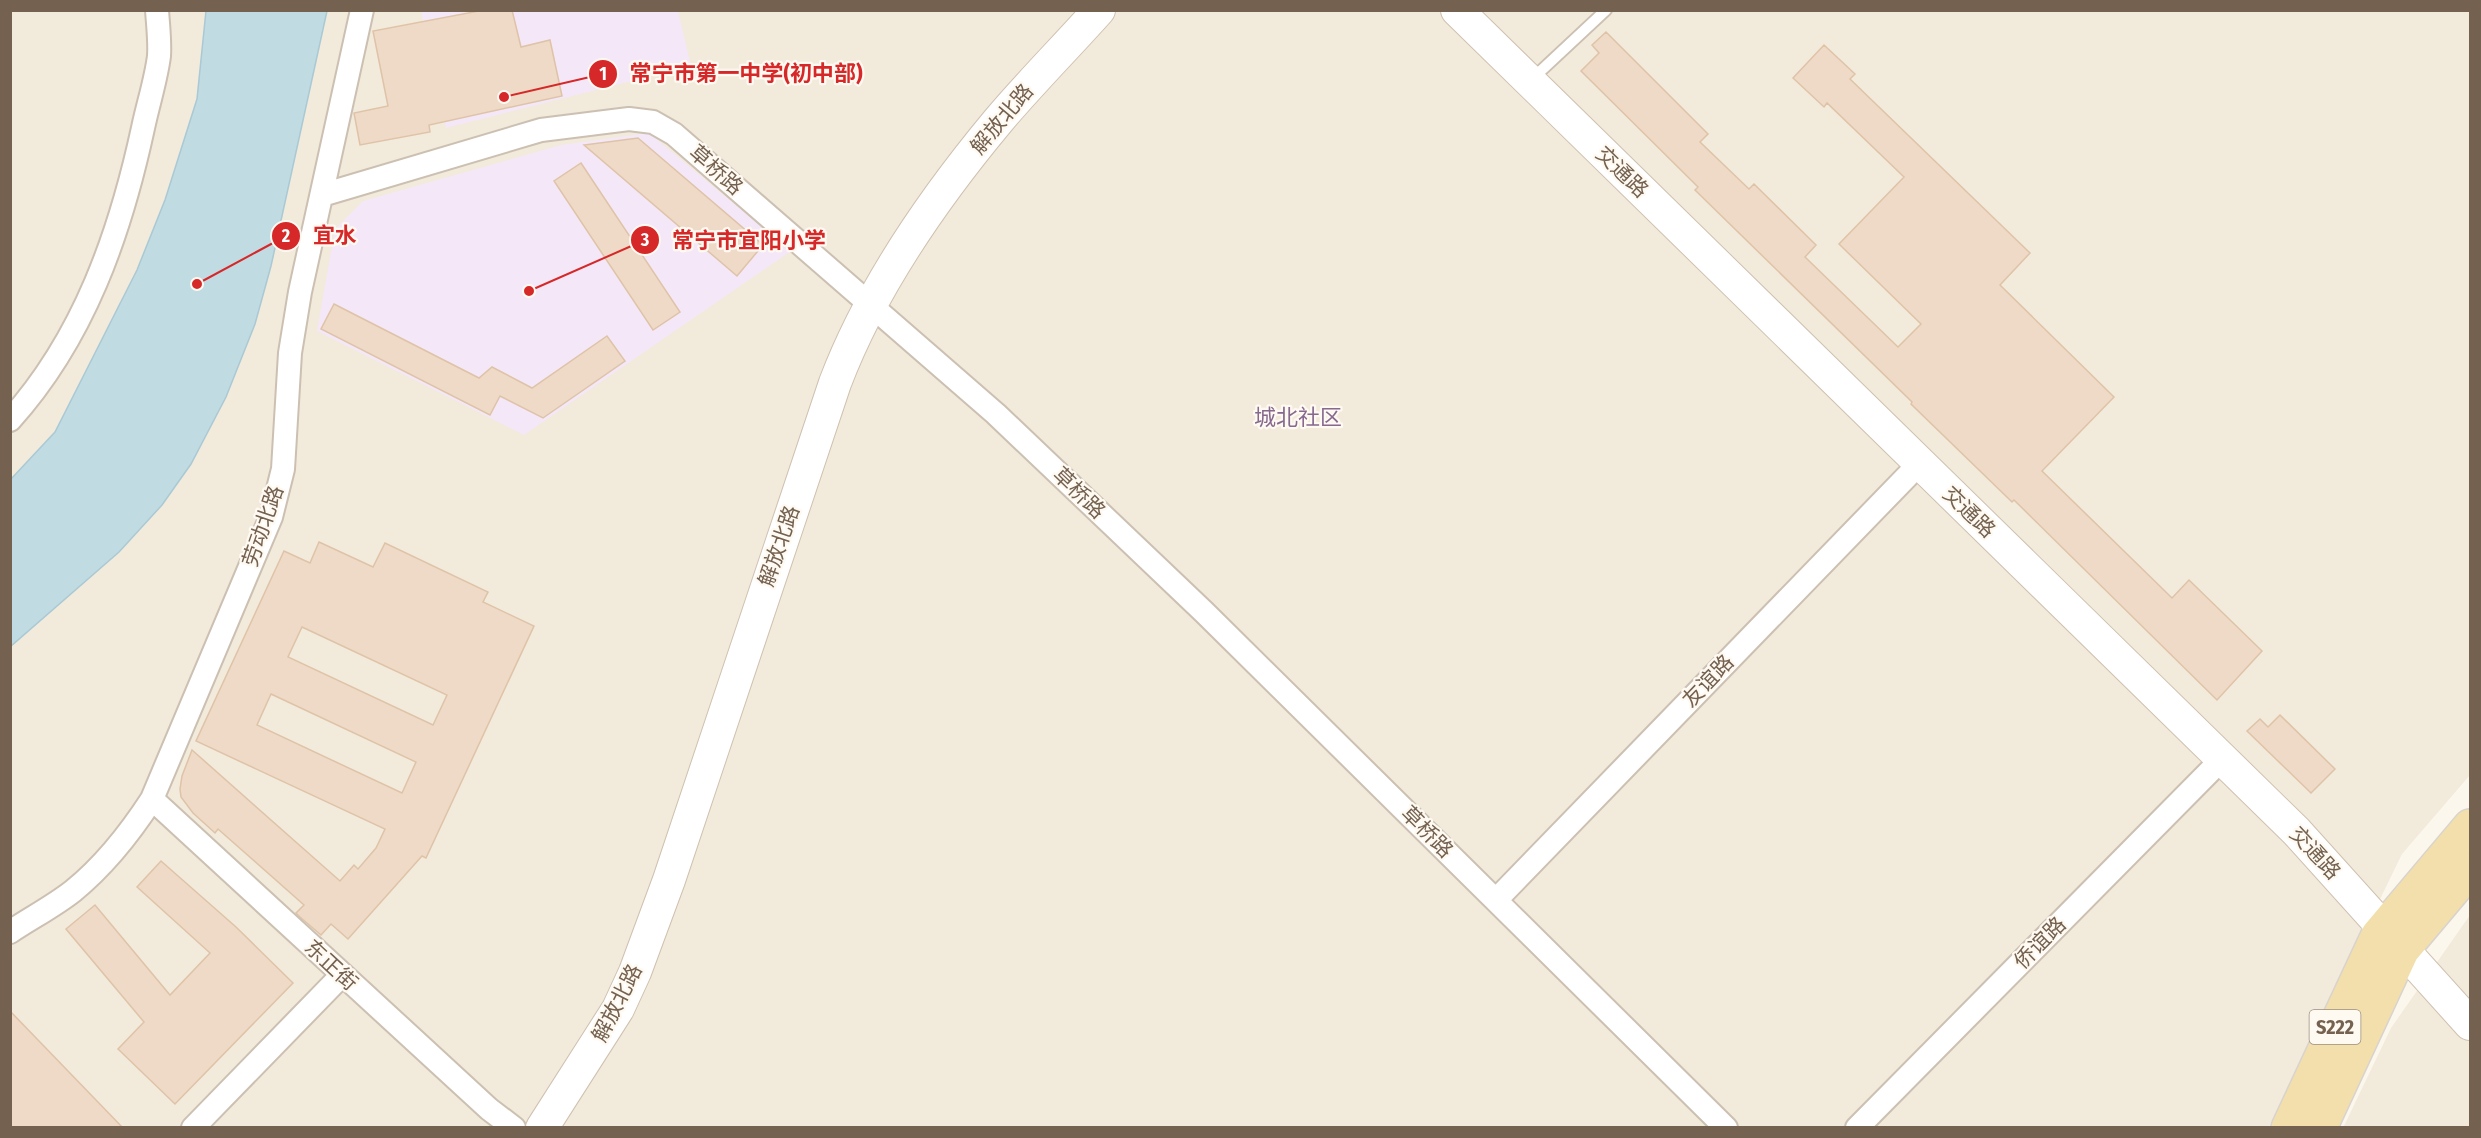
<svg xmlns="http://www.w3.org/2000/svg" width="2481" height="1138" font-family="'Fira Sans Condensed','Noto Sans SC',sans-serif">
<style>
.residential{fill:#f2eadb}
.education{fill:#f4e8f8}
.water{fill:#c1dbe3;stroke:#a9c9d4;stroke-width:1.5}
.building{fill:#eedac6;stroke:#dfc3a8;stroke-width:1.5;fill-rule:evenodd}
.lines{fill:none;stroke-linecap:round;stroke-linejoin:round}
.lane-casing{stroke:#ccc0b2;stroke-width:14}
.street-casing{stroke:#ccc0b2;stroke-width:26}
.secondary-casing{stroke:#cfc1b0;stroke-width:34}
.primary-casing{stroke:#d8d3ce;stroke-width:36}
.lane{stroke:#fff;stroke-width:10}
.street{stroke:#fff;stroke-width:22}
.secondary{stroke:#fff;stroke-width:32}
.primary{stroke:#f2dfab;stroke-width:33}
.labels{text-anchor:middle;stroke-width:4.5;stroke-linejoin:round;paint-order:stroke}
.shield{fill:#fefaf2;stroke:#9d8f81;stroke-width:1.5}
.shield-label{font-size:20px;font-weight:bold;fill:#746150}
.street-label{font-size:21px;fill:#746150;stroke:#fefaf2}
.neighbourhood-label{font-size:22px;fill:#87698f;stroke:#fefaf2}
.leader{fill:none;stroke:#d62828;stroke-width:2}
.callout-dot{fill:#d62828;stroke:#fefaf2;stroke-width:2}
.mark-label{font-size:18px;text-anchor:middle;font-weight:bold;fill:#fff}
.callout-label{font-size:22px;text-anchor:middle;font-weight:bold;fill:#d62828;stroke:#fefaf2;stroke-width:4.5;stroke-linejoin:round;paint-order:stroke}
</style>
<rect width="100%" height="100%" fill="#fbf7ec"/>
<path class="residential" d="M11,11H206L197,99L165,200L137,270L55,432L11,479Z
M327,11H2470V775L2402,854L2269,1127H11L10,646L119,552L162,505L255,324L271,266Z
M2470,915V1127L2343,1128L2391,1028Z"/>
<path class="education" d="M421,11H678L691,66L446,128Z
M649,133L791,251L524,435L317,331L335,229L363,201L561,145Z"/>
<path class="water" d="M206,11H327L271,266L255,324L226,397L191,464L162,505L119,552L11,646V479L55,432L137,270L165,200L197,99Z"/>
<path class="building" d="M484,10H512L521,47L550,40L562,96L429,125L430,132L360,145L354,113L388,106L373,31Z
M1606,32L1708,134L1700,142L1749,189L1754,184L1816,245L1805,257L1898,347L1921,324L1839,244L1904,177L1827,103L1824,107L1793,78L1824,45L1855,74L1850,79L2030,253L2000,285L2114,397L2042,471L2172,598L2189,580L2262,651L2217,700L2014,500L2012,502L1911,404L1912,402L1695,190L1698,187L1581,71L1599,53L1592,45Z
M638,138L763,245L737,276L584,145Z
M581,163L680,312L653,330L554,181Z
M334,304L479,378L492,367L532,388L607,336L625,361L543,418L500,396L490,415L321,329Z
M319,542L373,567L385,543L488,592L483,602L534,626L426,858L422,856L348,939L331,924L321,935L300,917L296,913L304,905L218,829L215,833L193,813L181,797L180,789L182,776L192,750L340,881L354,865L358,869L376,848L385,829L196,741L284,551L310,563ZM302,627L447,695L433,725L288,657ZM271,694L416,762L402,793L257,725Z
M2280,715L2335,769L2311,793L2247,731L2260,719L2268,727Z
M161,861L236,927L293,983L175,1104L118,1049L144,1022L66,929L95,905L170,995L210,953L137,887Z
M10,1011L39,1041L123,1128H10Z"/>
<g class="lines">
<defs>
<path id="lane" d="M1531,80L1606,10"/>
<path id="street" d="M322,195L541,130L629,119L653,122L674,134L996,414L1204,612L1726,1128
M10,420C84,338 120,234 143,128C148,104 156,80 159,56C160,41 158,25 157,10
M152,799L489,1109L514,1128
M1496,900L1920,463
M10,932C31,918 54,906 73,891C105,865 130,833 152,799L271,517L283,469L290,353L300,292L362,10
M193,1128L342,975
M1857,1128L2222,759"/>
<path id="secondary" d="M1457,10L2296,831L2470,1024
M542,1128L618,1009L635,972L669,880L835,383C871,288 933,199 998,121C1030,83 1066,47 1099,10"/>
<path id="primary" d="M2288,1128L2378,935L2470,826
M2320,1128L2402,951L2470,870"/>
</defs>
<use href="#lane" class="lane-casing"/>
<use href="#street" class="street-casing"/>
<use href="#secondary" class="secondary-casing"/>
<use href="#primary" class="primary-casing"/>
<use href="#lane" class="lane"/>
<use href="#street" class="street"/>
<use href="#secondary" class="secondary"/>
<use href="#primary" class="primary"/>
</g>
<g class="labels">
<rect class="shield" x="2309.5" y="1010" width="51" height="34" rx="4.5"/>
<g class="shield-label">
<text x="2335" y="1034">S222</text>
</g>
<g class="street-label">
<text transform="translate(1002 119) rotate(-50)" y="7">解放北路</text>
<text transform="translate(716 170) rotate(41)" y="7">草桥路</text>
<text transform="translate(1622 172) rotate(44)" y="7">交通路</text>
<text transform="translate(1079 493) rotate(44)" y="7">草桥路</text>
<text transform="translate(1969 512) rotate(44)" y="7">交通路</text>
<text transform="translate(263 526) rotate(-71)" y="7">劳动北路</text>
<text transform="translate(779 546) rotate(-71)" y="7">解放北路</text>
<text transform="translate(1708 681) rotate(-46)" y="7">友谊路</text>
<text transform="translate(1427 832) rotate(45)" y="7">草桥路</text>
<text transform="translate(2315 853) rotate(47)" y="7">交通路</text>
<text transform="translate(2040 943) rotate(-45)" y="7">侨谊路</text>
<text transform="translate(331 965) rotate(43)" y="7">东正街</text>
<text transform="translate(617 1003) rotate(-63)" y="7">解放北路</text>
</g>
<g class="neighbourhood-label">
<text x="1298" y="425">城北社区</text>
</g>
</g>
<path class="leader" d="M504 97L603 74M197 284L286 236M529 291L645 240"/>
<g class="callout-dot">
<circle cx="504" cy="97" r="6"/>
<circle cx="197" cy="284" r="6"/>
<circle cx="529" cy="291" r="6"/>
<circle cx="603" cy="74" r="15"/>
<circle cx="286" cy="236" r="15"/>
<circle cx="645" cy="240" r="15"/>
</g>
<g class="mark-label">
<text x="603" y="80">1</text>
<text x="286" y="242">2</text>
<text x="645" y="246">3</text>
</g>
<g class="callout-label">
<text x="746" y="81">常宁市第一中学(初中部)</text>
<text x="335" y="243">宜水</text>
<text x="749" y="248">常宁市宜阳小学</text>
</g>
<rect width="2481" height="1138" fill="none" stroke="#746150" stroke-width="24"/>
</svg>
